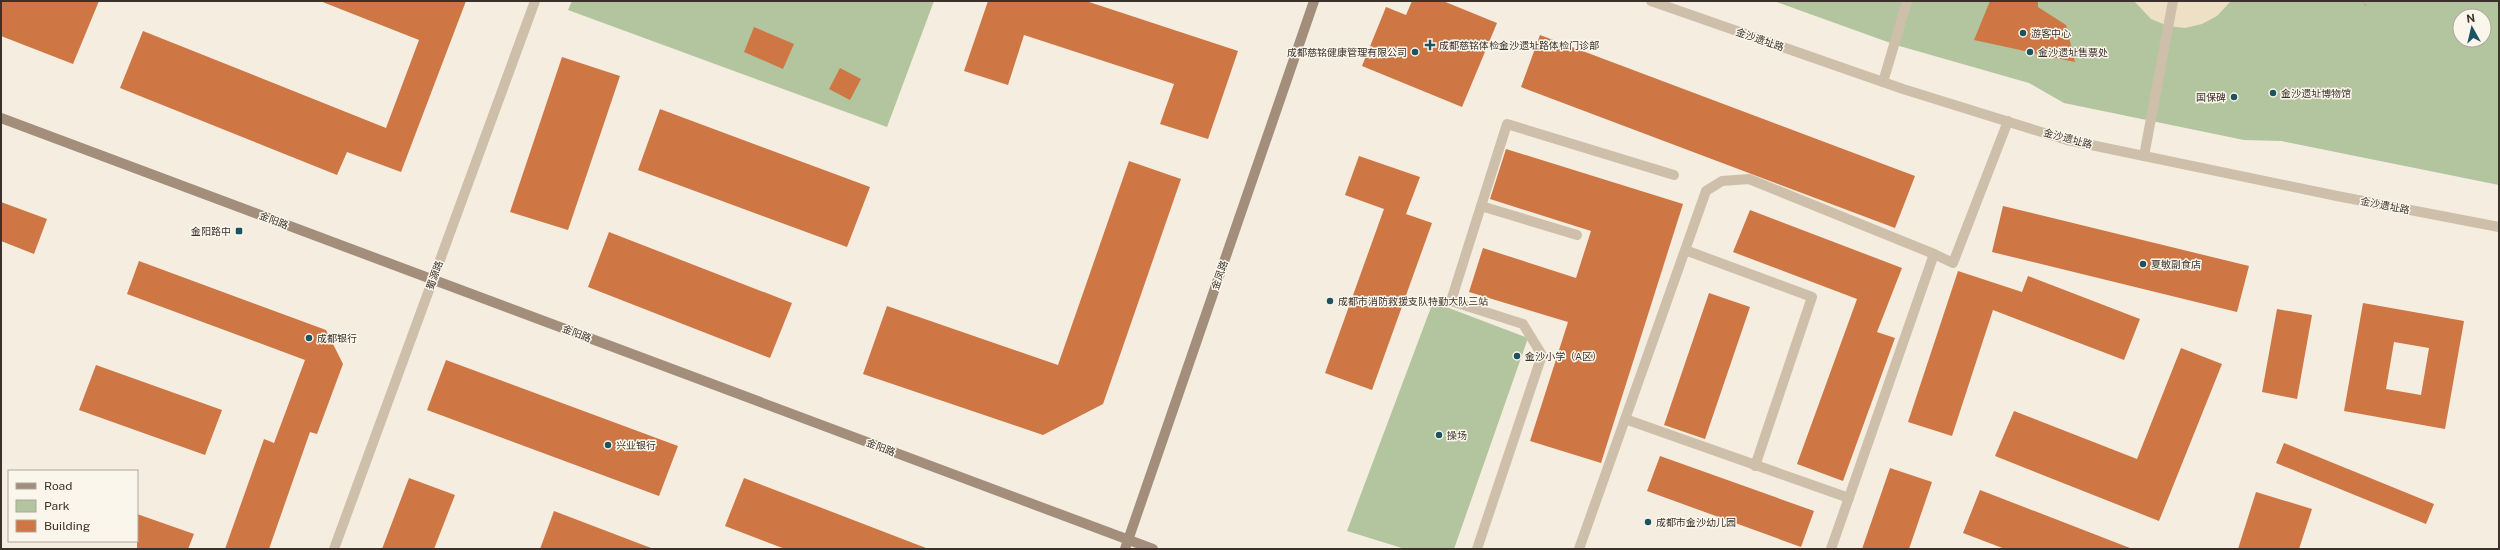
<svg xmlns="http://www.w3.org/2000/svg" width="2500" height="550" font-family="'Public Sans','Noto Sans SC',sans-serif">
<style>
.green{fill:#b3c59e;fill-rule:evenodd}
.plaza{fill:#ede0c5}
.building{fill:#ce7644;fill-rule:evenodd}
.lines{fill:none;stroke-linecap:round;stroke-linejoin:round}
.path{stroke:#baa994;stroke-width:2.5;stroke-dasharray:2 2;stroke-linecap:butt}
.lane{stroke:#cebfaa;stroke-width:10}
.street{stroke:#cebfaa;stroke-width:10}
.secondary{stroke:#a28e7b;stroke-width:10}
.poi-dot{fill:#1c5360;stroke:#fbf6ec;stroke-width:1.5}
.labels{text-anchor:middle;stroke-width:3;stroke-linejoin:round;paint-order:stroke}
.poi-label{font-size:10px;fill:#3b312a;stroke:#fbf6ec;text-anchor:start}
.street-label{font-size:10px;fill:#3b312a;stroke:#fbf6ec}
</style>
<rect width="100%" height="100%" fill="#f5eddf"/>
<path class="green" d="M572,1H934L887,127L568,10Z
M1774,1H2499V185L2281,141L2244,140L2064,103L2029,83L1896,45ZM2460,16H2484V40H2460Z
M1433,302L1528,338L1454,549H1405L1347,531Z"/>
<path class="plaza" d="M2134,1H2231L2217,16L2202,24L2185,28L2168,26L2151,19Z"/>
<path class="building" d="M1,1H99L73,64L1,36Z
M320,1H466L401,172L347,152L337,175L120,88L143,31L386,128L419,40Z
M988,1H1086L1238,51L1208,139L1160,124L1174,84L1024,35L1008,85L964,71Z
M1412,1H1443L1497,23L1462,107L1362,66L1386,7L1406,15Z
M1990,1H2038V7L2066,25L2075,62L1974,40Z
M754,27L794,44L783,69L744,52Z
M1540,35L1915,176L1895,228L1521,87Z
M562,57L620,76L568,230L510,212Z
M840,68L861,79L850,100L829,89Z
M660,109L870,187L847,247L638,170Z
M1506,149L1683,204L1601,463L1530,441L1568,322L1469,292L1483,248L1576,278L1591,231L1490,199Z
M1359,156L1420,177L1406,214L1432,223L1372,390L1325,373L1384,209L1345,195Z
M1129,161L1181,179L1103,404L1043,435L863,374L887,306L1058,365Z
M1,202L47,219L34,254L1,241Z
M2003,206L2249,266L2237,312L1992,252Z
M1750,210L1902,268L1877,332L1895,338L1843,481L1797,464L1857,299L1733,252Z
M609,232L792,303L770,358L588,287Z
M139,261L326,330L343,364L317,434L310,432L269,549H225L264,439L274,443L305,360L127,294Z
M1958,271L2022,292L2028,276L2140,319L2124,360L1993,310L1952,436L1908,422Z
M1709,293L1750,307L1705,439L1664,425Z
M2363,303L2464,321L2445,429L2344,411ZM2394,342L2429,348L2421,395L2386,389Z
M2277,309L2312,315L2297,399L2262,392Z
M2181,348L2222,364L2159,521L1995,456L2014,411L2137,459Z
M446,360L678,446L659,496L427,410Z
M96,365L222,410L205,455L79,410Z
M2284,443L2434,504L2426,524L2276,463Z
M1660,456L1814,511L1801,547L1647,491Z
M1890,468L1932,482L1909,549H1862Z
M409,478L455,495L434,549H382Z
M744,478L926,548V549H785L725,526Z
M1980,490L2130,548V549H2005L1963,533Z
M2256,492L2312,509L2299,549H2238Z
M554,511L651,548L650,549H540Z
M137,514L194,534L188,549H137Z"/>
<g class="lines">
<path class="path" d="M2362,1L2367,7"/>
<path class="lane" d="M1883,82L1907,1
M2144,156L2173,1
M1685,250L1812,297L1755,466
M1625,419L1849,498
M1477,549L1542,355L1523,324L1451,301L1507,124L1674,175
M1579,549L1706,191L1722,181L1749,179L1934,254"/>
<path class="street" d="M1651,1L1903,89L2067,140L2337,196L2499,227
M1481,206L1577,235
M334,549L535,1
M1831,549L1934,254L1953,263L2008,121"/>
<path class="secondary" d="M1,118L1153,549
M1125,549L1314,1"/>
</g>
<g class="poi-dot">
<circle cx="2023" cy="33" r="4"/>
<path d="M1428 39h4v4h4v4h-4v4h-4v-4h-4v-4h4z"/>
<circle cx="1415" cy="52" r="4"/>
<circle cx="2030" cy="52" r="4"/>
<circle cx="2273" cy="93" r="4"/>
<circle cx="2234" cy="97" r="4"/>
<rect x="235" y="227" width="8" height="8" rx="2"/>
<circle cx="2143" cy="264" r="4"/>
<circle cx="1330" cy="301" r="4"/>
<circle cx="309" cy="338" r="4"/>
<circle cx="1517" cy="356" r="4"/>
<circle cx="1439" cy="435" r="4"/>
<circle cx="608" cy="445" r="4"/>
<circle cx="1648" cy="522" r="4"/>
</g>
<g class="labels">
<g class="poi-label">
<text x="2031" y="37">游客中心</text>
<text x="1439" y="49">成都慈铭体检金沙遗址路体检门诊部</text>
<text x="1407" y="56" text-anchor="end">成都慈铭健康管理有限公司</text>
<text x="2038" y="56">金沙遗址售票处</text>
<text x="2281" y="97">金沙遗址博物馆</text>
<text x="2226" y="101" text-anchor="end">国保碑</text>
<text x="231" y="235" text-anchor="end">金阳路中</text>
<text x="2151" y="268">夏敏副食店</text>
<text x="1338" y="305">成都市消防救援支队特勤大队三站</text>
<text x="317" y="342">成都银行</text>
<text x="1525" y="360">金沙小学（A区）</text>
<text x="1447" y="439">操场</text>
<text x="616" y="449">兴业银行</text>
<text x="1656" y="526">成都市金沙幼儿园</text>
</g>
<g class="street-label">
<text transform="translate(1760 39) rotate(19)" y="4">金沙遗址路</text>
<text transform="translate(2068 138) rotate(15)" y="4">金沙遗址路</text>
<text transform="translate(2385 205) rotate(11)" y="4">金沙遗址路</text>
<text transform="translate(274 220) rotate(21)" y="4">金阳路</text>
<text transform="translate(434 275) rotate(-70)" y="4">蜀源路</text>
<text transform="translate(1219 275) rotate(-71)" y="4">金凤路</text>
<text transform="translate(577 333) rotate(21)" y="4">金阳路</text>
<text transform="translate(881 447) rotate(21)" y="4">金阳路</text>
</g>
</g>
<rect width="2500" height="550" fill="none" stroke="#3b312a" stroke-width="4"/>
<rect x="8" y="470" width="130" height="72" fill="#fbf6ec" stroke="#aea79e"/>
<rect x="16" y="483" width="20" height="6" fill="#a28e7b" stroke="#aea79e"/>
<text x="44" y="490" font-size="12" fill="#3b312a">Road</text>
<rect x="16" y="500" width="20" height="12" fill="#b3c59e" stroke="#aea79e"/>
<text x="44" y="510" font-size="12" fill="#3b312a">Park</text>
<rect x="16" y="520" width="20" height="12" fill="#ce7644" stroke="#aea79e"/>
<text x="44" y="530" font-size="12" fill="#3b312a">Building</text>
<g transform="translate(2472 28) rotate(352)"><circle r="19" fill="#fbf6ec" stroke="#aea79e"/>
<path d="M0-3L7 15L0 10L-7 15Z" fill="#1c5360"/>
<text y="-6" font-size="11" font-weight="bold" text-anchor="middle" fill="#3b312a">N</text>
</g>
</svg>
